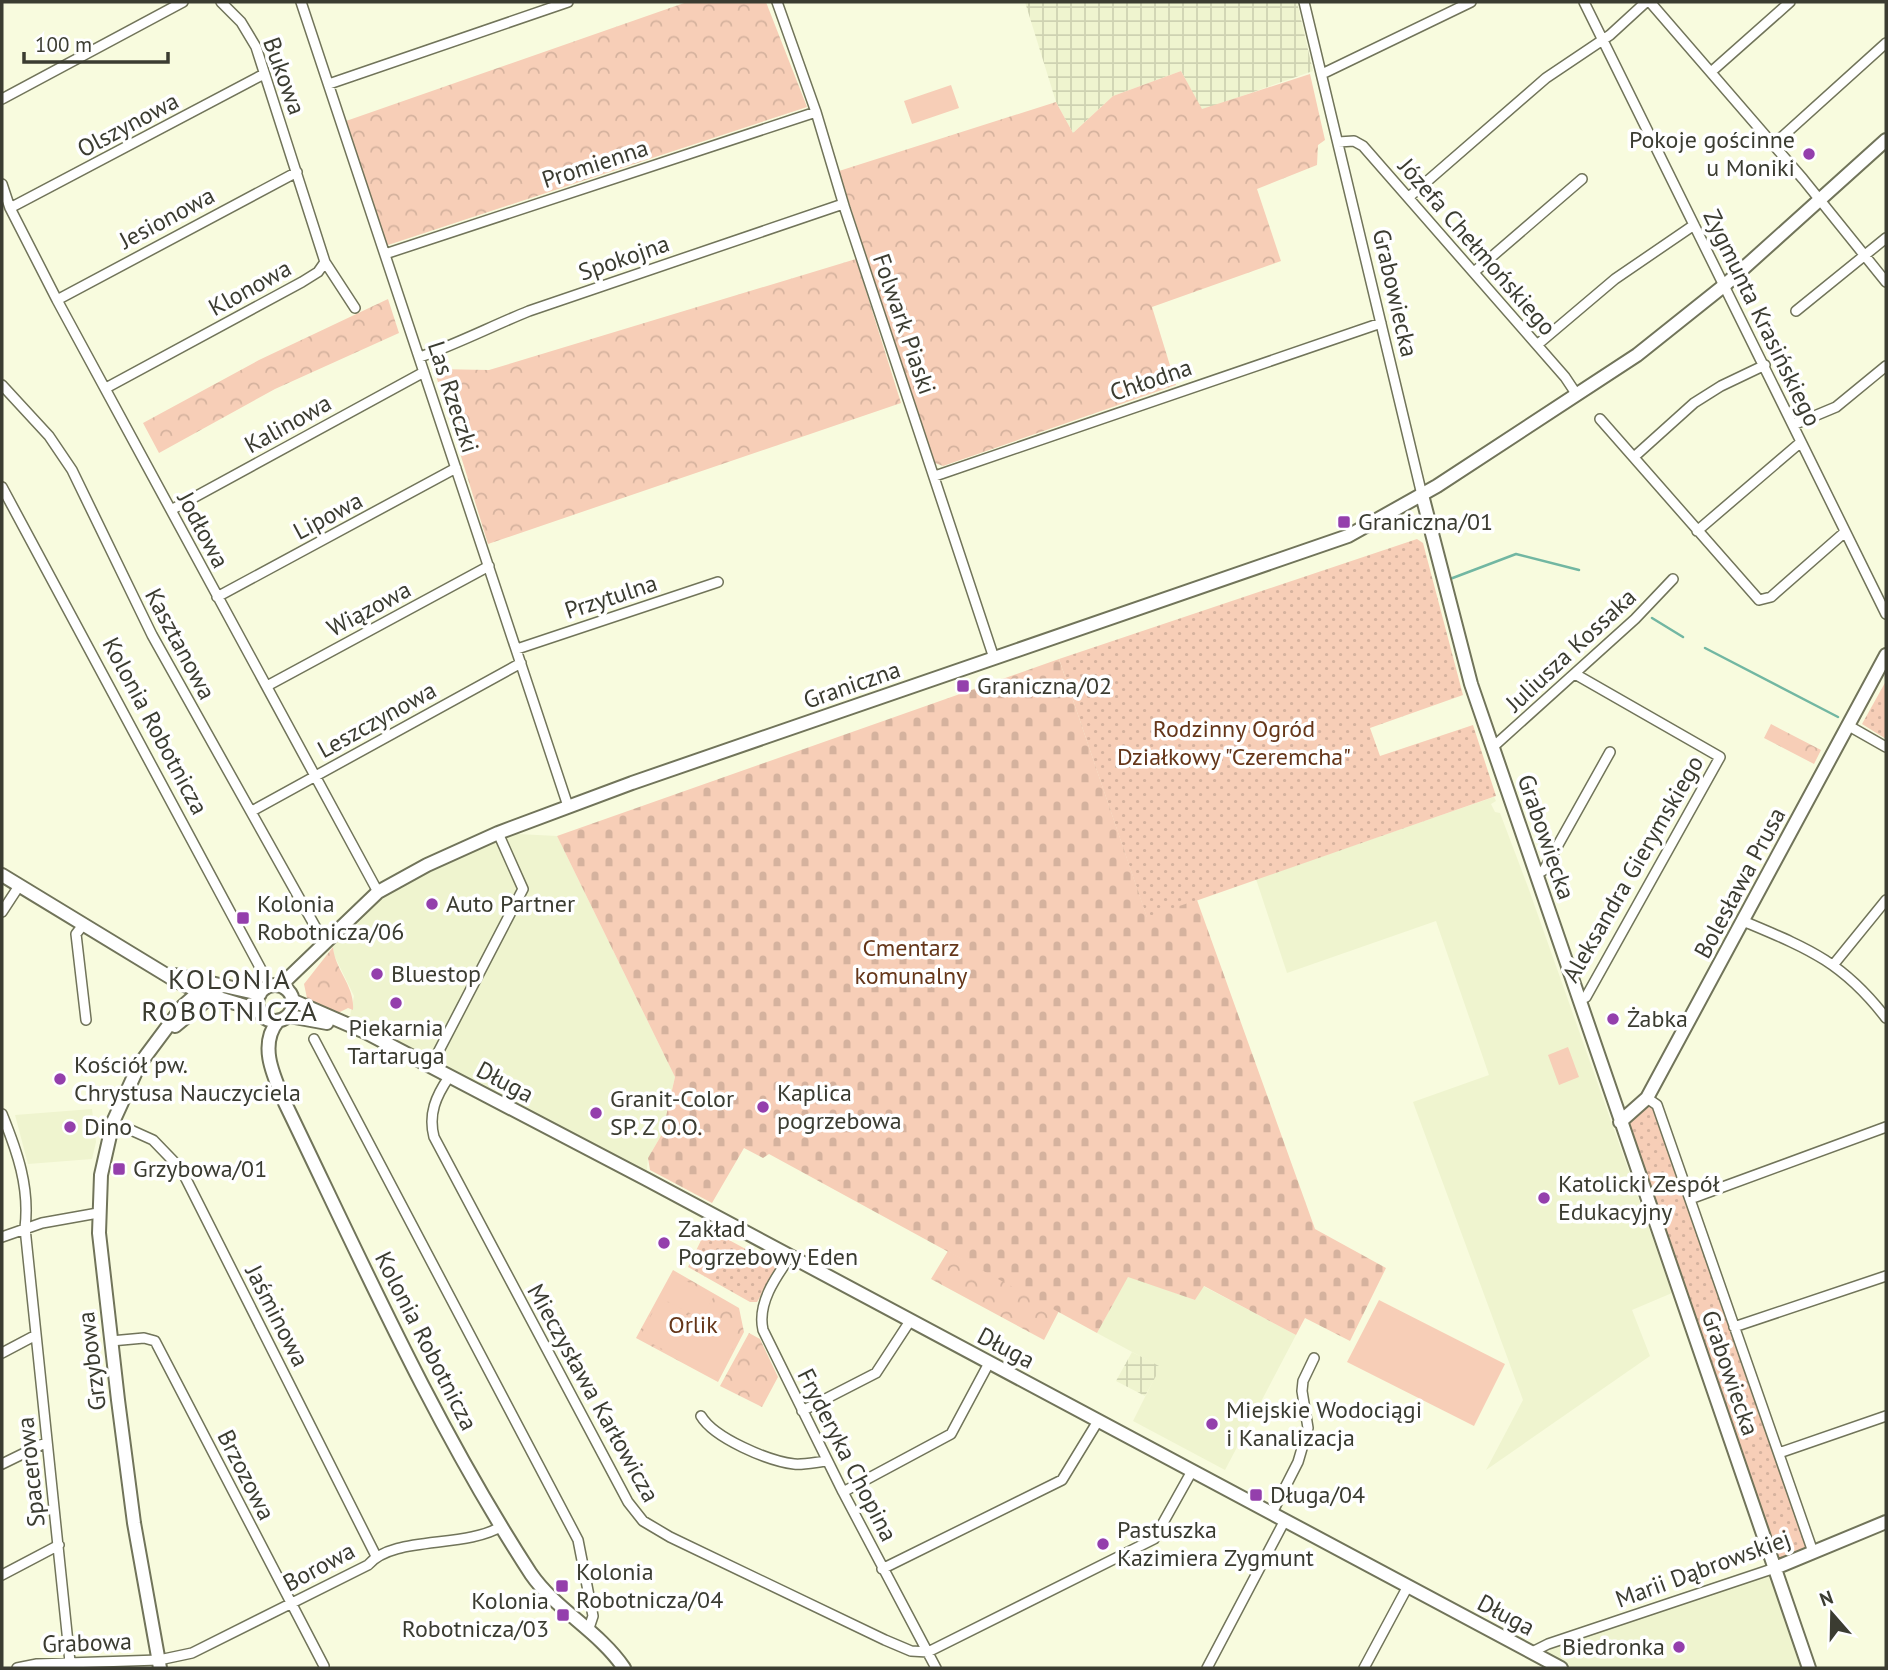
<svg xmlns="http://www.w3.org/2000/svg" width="1888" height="1670" font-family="'PT Sans',sans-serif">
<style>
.built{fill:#eff4cf}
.industrial{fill:url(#industrial-grid)}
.grass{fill:url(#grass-dots)}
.forest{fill:url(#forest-crowns)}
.cemetery{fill:url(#cemetery-stones)}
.pitch{fill:#f7ceb7}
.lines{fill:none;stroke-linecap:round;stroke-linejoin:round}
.stream{stroke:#72b7a2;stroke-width:2.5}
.street-casing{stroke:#71745a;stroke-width:12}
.secondary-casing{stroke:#71745a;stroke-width:16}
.street{stroke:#fff;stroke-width:9}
.secondary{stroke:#fff;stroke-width:12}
.poi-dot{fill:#943fac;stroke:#fff;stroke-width:2.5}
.labels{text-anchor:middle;stroke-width:7;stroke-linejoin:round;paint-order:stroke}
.street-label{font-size:24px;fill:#3b3c31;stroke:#fff}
.poi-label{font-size:24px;fill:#3b3c31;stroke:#fff;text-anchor:start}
.park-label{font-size:24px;fill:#653619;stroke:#fff}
.quarter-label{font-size:28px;letter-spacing:2px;fill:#3b3c31;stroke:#fff}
</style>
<defs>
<pattern id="industrial-grid" width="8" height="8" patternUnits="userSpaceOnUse" patternTransform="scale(1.75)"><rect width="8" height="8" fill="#eff4cf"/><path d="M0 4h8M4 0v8" fill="none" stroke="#ced2b2"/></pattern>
<pattern id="grass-dots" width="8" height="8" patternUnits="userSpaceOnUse" patternTransform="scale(1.75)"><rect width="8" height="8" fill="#f7ceb7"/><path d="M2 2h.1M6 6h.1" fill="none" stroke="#d5b29e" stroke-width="1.8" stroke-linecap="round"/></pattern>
<pattern id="forest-crowns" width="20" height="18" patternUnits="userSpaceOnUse" patternTransform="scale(1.75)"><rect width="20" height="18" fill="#f7ceb7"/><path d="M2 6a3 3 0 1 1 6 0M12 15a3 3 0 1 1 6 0" fill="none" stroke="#d5b29e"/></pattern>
<pattern id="cemetery-stones" width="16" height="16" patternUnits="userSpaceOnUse" patternTransform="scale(1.75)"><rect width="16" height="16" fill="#f7ceb7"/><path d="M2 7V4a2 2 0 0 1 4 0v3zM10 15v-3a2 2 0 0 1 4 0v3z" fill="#d5b29e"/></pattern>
</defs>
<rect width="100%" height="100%" fill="#f8fbde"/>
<path class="built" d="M1494,797L1496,801L1491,804L1495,812L1500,813L1528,887L1672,1293L1632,1310L1650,1356L1486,1470L1523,1400L1413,1102L1489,1075L1436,921L1287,973L1256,879Z
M498,833L557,836L675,1077L662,1134L648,1158L646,1179L348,1026L354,996L334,955L333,947L328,942L378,892Z
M92,1109L96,1142L92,1159L28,1164L15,1115Z
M1128,1276L1195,1300L1203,1286L1296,1335L1225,1470L1133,1421L1160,1367L1097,1333Z
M1775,1568L1809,1668H1561L1532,1652Z"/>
<path class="industrial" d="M1025,2H1297L1313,71L1202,110L1181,71L1113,96L1073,133L1056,102Z
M1132,1352L1161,1367L1145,1396L1116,1381Z"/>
<path class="grass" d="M1417,539L1423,543L1463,695L1370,728L1380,756L1473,725L1496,796L1147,918L1059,659Z
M1886,681V739L1862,724Z
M1647,1098L1657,1105L1813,1552L1775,1568L1620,1122Z
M709,1224L718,1234L777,1266L757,1302H750L688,1267Z"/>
<path class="forest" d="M687,2H766L807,107L385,246L346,121Z
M1181,71L1202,109L1310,74L1325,140L1318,145L1317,165L1257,189L1281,261L1152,307L1176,385L943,466L932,462L839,171L1056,102L1073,133L1113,96Z
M856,259L901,403L488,544L434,369L489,370Z
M388,299L399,333L275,389L159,453L143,423L259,360Z
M1771,724L1821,750L1814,764L1764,738Z
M333,947C335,970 355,986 353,1010L348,1008L336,1014L308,1003L304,984Z
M948,1251L1059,1311L1044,1340L931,1279Z
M673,1270L739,1308L744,1332L718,1382L636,1338Z
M749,1333L760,1339L778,1377L762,1407L720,1386Z"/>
<path class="cemetery" d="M1059,659L1147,917L1197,900L1315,1229L1386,1268L1350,1341L1305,1318L1296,1335L1204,1286L1195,1300L1128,1277L1097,1333L769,1154L763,1158L744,1148L712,1203L650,1170L648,1158L662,1134L675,1077L557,836Z"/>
<path class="pitch" d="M951,85L959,108L912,124L904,101Z
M1568,1047L1579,1077L1559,1085L1548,1055Z
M673,1274L714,1296L701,1319L661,1298Z
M659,1300L736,1342L716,1378L640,1337Z
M1379,1300L1505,1364L1474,1426L1347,1362Z"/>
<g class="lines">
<path class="stream" d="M1450,579L1516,554L1579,570
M1652,618L1683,637
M1705,648L1838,717"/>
<defs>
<path id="street" d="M301,2L568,806
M777,2L816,112L845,209L994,658
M1304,2L1422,495
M1584,2L1886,614
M1650,2L1803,179L1886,282
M1711,72L1790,2
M1322,74L1471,2
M329,84L568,2
M2,99L183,2
M1338,142L1354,141L1363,146L1565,377L1577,395
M1773,145L1886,43
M2,184L10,208L57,300L378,892
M1409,197L1546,78L1610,35L1646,2
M10,208L264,74
M385,254L816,112
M325,262L355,308
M1474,272L1582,179
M57,300L297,172
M1796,311L1886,238
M1537,345L1615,279L1694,225
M420,357C457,344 492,326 529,311L843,204
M2,385L49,436L72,470L152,635L316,928
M106,388L302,282L318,272L325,262L256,47L241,22L221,2
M1600,419L1759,600L1771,597L1845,532
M1793,425L1836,407L1886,366
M1634,457L1694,403L1721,386L1765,365
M935,476L1381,323
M2,487L270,986
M171,510L424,372
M1697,531L1801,442
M217,597L456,468
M517,649L718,582
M1575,674L1720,757L1586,997L1579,1000
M267,686L489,566
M1849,726L1886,747
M1493,747L1635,619L1673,579
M252,811L521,663
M1536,875L1544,870L1610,752
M2,912L19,886
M1743,921C1807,948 1842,961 1886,1018
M83,925L76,934L86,1020
M1834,964L1886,900
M314,1039L578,1540L593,1616L589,1628
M431,1066L523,889L498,833
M449,1077C436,1096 428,1114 434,1137L628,1502L643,1521L670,1537L885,1640L911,1651L928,1652L1154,1539L1192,1471
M1647,1098L1657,1105L1813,1552
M2,1114C17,1151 30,1187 25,1228L70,1662
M113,1122L153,1140L181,1169L376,1556
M1690,1199L1886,1127
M2,1237L42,1223L98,1213
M790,1257C775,1278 757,1304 763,1330L843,1492L936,1668
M1734,1327L1886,1276
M111,1341L144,1338L155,1341L324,1666
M2,1353L36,1335
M802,1411L876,1373L910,1321
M701,1416C714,1438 768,1461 794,1464C804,1465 816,1462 827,1461
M1779,1453L1886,1416
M2,1464L47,1442
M843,1492L951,1434L989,1363
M1272,1513L1298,1462L1308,1428L1302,1391L1303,1381L1314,1358
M882,1569L1062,1480L1098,1421
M2,1575L59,1545
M1532,1652L1548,1644L1775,1568
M17,1668L37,1664L159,1660L192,1653L368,1565C393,1535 465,1549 502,1526
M1207,1668L1285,1520
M1364,1668L1408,1586"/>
<path id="secondary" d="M1422,495L1471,684L1809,1668
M2,875L173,979L199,992L258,1010
M175,975L260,994
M257 1003a18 18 0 1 1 36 0a18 18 0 1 1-36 0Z
M280,986L378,892L427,865L498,833L632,783L1348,536L1437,486L1637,355L1726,284L1886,140
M294,1001L365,1032L646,1179L1561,1668
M289,1016L327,1023
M278,1021C258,1045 274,1077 285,1103C362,1262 434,1425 531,1574C556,1610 599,1631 624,1668
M175,1026L209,998
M1620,1122L1647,1098L1886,655
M1775,1568L1886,1522
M160,1668L134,1523L118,1400L99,1233L101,1175L113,1122L139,1065L183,1006L199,992L224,986"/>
</defs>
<use href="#street" class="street-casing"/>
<use href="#secondary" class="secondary-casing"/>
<use href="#street" class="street"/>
<use href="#secondary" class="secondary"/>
</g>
<g class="poi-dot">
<circle cx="1809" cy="154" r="7"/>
<rect x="1337" y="515" width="14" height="14" rx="3.5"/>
<rect x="956" y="679" width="14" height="14" rx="3.5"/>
<circle cx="432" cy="904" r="7"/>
<rect x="236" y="911" width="14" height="14" rx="3.5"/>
<circle cx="377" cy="974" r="7"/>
<circle cx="396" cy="1003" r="7"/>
<circle cx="1613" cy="1019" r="7"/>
<circle cx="60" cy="1079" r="7"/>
<circle cx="763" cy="1107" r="7"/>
<circle cx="596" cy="1113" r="7"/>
<circle cx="70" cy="1127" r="7"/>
<rect x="112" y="1162" width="14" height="14" rx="3.5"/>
<circle cx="1544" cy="1198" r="7"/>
<circle cx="664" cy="1243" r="7"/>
<circle cx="1212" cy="1424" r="7"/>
<rect x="1249" y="1488" width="14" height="14" rx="3.5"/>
<circle cx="1103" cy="1544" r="7"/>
<rect x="555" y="1579" width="14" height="14" rx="3.5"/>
<rect x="556" y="1608" width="14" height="14" rx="3.5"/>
<circle cx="1679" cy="1647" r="7"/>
</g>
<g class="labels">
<g class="street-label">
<text transform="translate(284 76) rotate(70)" y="8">Bukowa</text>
<text transform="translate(128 125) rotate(-28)" y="8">Olszynowa</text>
<text transform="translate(595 164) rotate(-18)" y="8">Promienna</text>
<text transform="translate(167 218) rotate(-28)" y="8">Jesionowa</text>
<text transform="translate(1477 247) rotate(49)" y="8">Józefa Chełmońskiego</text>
<text transform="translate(624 258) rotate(-19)" y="8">Spokojna</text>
<text transform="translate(250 288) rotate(-29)" y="8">Klonowa</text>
<text transform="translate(1395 293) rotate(77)" y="8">Grabowiecka</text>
<text transform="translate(1762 318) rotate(64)" y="8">Zygmunta Krasińskiego</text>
<text transform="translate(904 324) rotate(71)" y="8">Folwark Piaski</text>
<text transform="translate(1151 380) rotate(-19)" y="8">Chłodna</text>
<text transform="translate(453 397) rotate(72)" y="8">Las Rzeczki</text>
<text transform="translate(288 424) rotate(-29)" y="8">Kalinowa</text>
<text transform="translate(328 516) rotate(-28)" y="8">Lipowa</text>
<text transform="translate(203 530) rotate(62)" y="8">Jodłowa</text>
<text transform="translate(611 597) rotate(-18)" y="8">Przytulna</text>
<text transform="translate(369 609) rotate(-28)" y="8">Wiązowa</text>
<text transform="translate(180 644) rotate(62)" y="8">Kasztanowa</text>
<text transform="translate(1571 650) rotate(-43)" y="8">Juliusza Kossaka</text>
<text transform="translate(852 685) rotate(-19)" y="8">Graniczna</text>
<text transform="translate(377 720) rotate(-29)" y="8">Leszczynowa</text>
<text transform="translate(155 726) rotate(62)" y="8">Kolonia Robotnicza</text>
<text transform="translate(1546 837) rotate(71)" y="8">Grabowiecka</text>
<text transform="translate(1633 869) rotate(-60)" y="8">Aleksandra Gierymskiego</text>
<text transform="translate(1740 883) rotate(-62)" y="8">Bolesława Prusa</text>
<text transform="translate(505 1082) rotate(28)" y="8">Długa</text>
<text transform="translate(277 1316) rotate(63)" y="8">Jaśminowa</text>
<text transform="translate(426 1341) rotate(63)" y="8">Kolonia Robotnicza</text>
<text transform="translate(1006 1348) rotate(28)" y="8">Długa</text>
<text transform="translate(92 1361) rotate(-97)" y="8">Grzybowa</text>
<text transform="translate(1730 1373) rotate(71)" y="8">Grabowiecka</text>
<text transform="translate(593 1393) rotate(61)" y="8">Mieczysława Karłowicza</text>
<text transform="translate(847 1455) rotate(63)" y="8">Fryderyka Chopina</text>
<text transform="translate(31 1472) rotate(-96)" y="8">Spacerowa</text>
<text transform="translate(246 1475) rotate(63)" y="8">Brzozowa</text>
<text transform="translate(319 1567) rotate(-28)" y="8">Borowa</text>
<text transform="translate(1703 1569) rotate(-20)" y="8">Marii Dąbrowskiej</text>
<text transform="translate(1506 1615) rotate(28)" y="8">Długa</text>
<text transform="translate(87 1643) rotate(-2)" y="8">Grabowa</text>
</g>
<g class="poi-label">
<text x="1795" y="148" text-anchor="end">Pokoje gościnne<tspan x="1795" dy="28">u Moniki</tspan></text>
<text x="1358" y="530">Graniczna/01</text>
<text x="977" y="694">Graniczna/02</text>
<text x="257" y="912">Kolonia<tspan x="257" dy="28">Robotnicza/06</tspan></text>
<text x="446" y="912">Auto Partner</text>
<text x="391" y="982">Bluestop</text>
<text x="1627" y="1027">Żabka</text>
<text x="396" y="1036" text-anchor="middle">Piekarnia<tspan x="396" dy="28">Tartaruga</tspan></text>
<text x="74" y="1073">Kościół pw.<tspan x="74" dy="28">Chrystusa Nauczyciela</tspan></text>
<text x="777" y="1101">Kaplica<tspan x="777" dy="28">pogrzebowa</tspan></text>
<text x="610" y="1107">Granit-Color<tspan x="610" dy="28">SP. Z O.O.</tspan></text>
<text x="84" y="1135">Dino</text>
<text x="133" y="1177">Grzybowa/01</text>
<text x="1558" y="1192">Katolicki Zespół<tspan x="1558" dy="28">Edukacyjny</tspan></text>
<text x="678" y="1237">Zakład<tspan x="678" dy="28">Pogrzebowy Eden</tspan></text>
<text x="1226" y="1418">Miejskie Wodociągi<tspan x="1226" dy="28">i Kanalizacja</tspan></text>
<text x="1270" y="1503">Długa/04</text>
<text x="1117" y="1538">Pastuszka<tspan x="1117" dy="28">Kazimiera Zygmunt</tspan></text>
<text x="576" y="1580">Kolonia<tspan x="576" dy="28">Robotnicza/04</tspan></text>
<text x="549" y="1609" text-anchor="end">Kolonia<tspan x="549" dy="28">Robotnicza/03</tspan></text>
<text x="1665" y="1655" text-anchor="end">Biedronka</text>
</g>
<g class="park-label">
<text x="1234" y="737">Rodzinny Ogród<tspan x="1234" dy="28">Działkowy "Czeremcha"</tspan></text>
<text x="911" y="956">Cmentarz<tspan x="911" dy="28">komunalny</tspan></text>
<text x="693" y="1333">Orlik</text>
</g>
<g class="quarter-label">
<text x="230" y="989">KOLONIA<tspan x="230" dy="32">ROBOTNICZA</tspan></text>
</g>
</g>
<rect width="1888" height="1670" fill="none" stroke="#3b3c31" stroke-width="7"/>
<g transform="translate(1832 1614) rotate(340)" stroke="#ffffff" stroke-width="5" paint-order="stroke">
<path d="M0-5L12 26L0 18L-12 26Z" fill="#3b3c31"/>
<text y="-10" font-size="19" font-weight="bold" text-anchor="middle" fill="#3b3c31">N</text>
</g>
<path d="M24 52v10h144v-10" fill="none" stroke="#3b3c31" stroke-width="3.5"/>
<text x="35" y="52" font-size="21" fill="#3b3c31" stroke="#ffffff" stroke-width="5" paint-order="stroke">100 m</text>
</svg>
